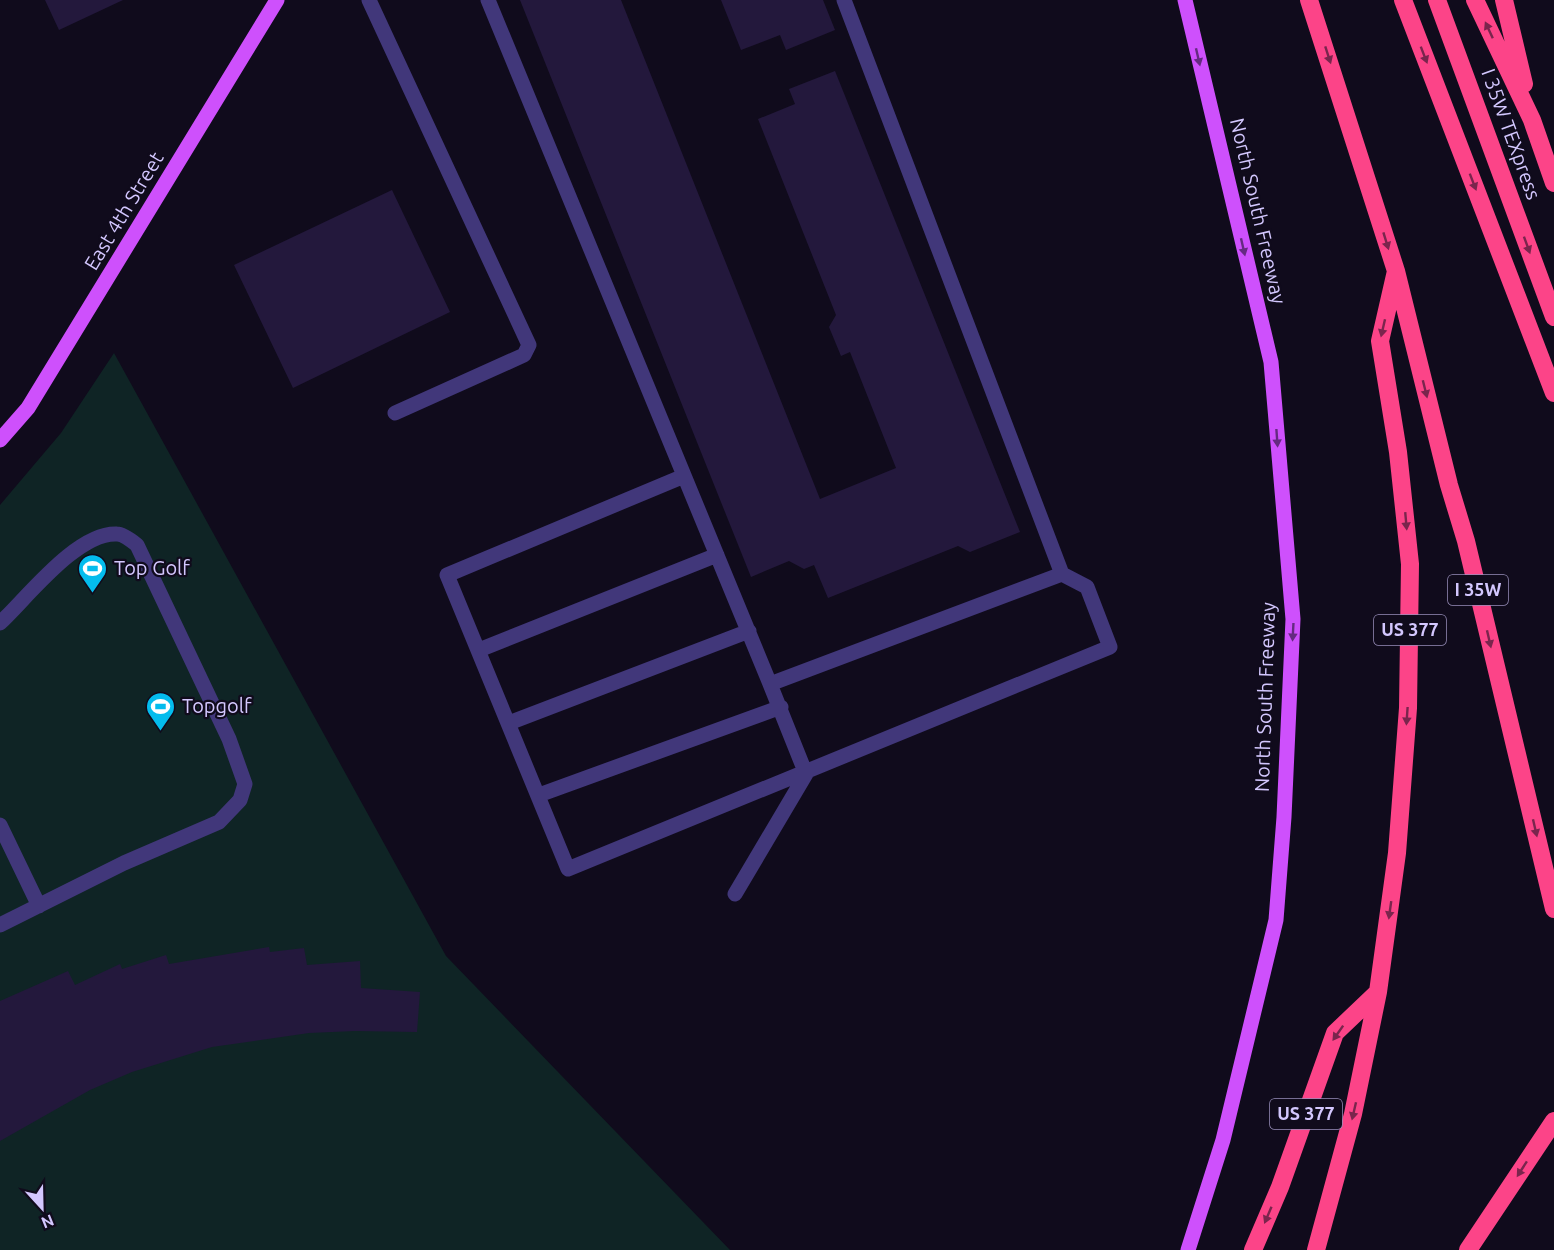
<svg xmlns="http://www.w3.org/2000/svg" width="1554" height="1250" font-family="Ubuntu,sans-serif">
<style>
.green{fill:#0f2425}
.building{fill:#23183c}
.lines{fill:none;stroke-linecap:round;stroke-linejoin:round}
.minor{stroke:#41377a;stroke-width:15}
.major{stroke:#ce50fc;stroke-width:15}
.highway{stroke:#fc4488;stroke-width:18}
.oneway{fill:#7a254d}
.oneway2{fill:#652a81}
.labels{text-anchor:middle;stroke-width:4.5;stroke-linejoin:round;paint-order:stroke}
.shield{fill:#100b1c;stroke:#988fba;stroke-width:1.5}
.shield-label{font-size:18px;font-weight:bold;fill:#d3c7fe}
.street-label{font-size:20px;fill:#d3c7fe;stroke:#100b1c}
.poi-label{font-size:20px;fill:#d3c7fe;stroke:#100b1c;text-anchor:start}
</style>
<rect width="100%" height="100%" fill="#100b1c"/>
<path class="green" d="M114,353L446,956L730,1250H0V505L61,433Z"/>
<path class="building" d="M45,0H123L59,30Z
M520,0H621L820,499L896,468L850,352L841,356L829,327L836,315L758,119L795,104L789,89L835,71L1020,532L970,552L958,546L828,598L814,565L804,569L789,561L751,577Z
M721,0H823L835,30L786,50L780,35L741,50Z
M392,190L450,312L293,388L234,265Z
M269,947L270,952L304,948L307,965L360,961L361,988L420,992L417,1032L355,1031L309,1033L212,1047L132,1072L90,1090L0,1141V1001L68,971L75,985L120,964L122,969L166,955L169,964Z"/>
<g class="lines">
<path class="minor" d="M369,0L529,345L524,355L395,413
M488,0L770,684L1062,574
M684,476L447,575L568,869L1110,647L1087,587L1062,574L844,0
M0,623C27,598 77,532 117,534C123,534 132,541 137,545L229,739L245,784L240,800L219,822L124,863L0,925
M479,650L717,555
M509,723L749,631
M539,795L781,707
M0,825L39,906
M735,894L806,774L770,684"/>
<path class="major" d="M1185,0L1271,362L1293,619L1284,817L1276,920L1223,1140L1188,1250
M0,440L28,408L277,0"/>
<path class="highway" d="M1309,0L1396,271L1449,485L1466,541L1554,909
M1403,0L1554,393
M1437,0L1554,317
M1475,0L1532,120L1554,183
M1504,0L1524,84
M1253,1250L1280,1187L1335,1033L1378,992
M1316,1250L1353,1114L1378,992L1397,853L1408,708L1410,564L1398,452L1380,341L1396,271
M1468,1250L1554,1121"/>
</g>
<defs><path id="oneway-solid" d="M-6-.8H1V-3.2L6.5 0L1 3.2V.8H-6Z" transform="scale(1.5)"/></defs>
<g class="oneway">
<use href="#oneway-solid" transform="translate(1489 30) rotate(-115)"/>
<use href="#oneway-solid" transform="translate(1328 55) rotate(72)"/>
<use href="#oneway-solid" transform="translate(1424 55) rotate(69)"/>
<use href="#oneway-solid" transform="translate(1473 182) rotate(69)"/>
<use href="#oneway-solid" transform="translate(1386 241) rotate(73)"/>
<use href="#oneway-solid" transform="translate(1527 245) rotate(70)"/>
<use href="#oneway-solid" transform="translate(1383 328) rotate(103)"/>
<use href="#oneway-solid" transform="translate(1425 389) rotate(76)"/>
<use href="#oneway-solid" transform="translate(1406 521) rotate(85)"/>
<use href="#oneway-solid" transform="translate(1489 639) rotate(77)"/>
<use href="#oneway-solid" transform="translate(1407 716) rotate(94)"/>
<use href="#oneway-solid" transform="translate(1535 828) rotate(77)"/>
<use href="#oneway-solid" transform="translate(1390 910) rotate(98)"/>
<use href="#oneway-solid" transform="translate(1338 1033) rotate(125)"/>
<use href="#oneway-solid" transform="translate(1354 1111) rotate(103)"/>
<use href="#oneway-solid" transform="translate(1522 1169) rotate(123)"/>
<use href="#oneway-solid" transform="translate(1268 1215) rotate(113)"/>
</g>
<g class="oneway2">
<use href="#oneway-solid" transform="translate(1198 57) rotate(77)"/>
<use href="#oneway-solid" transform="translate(1243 247) rotate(77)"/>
<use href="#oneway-solid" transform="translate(1277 438) rotate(86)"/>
<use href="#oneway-solid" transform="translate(1293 632) rotate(93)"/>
</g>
<defs>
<symbol id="stadium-pin" viewBox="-11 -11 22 30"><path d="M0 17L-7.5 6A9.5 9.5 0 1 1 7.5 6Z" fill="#04bced" stroke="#100b1c"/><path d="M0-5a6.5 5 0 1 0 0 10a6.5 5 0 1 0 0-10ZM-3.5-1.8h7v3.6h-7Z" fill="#fff"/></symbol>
</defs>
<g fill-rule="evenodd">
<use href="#stadium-pin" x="76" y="552" width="33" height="45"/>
<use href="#stadium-pin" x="144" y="690" width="33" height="45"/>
</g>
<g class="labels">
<g class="shield">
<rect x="1448" y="575" width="60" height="30" rx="4.5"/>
<rect x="1374" y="615" width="72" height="30" rx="4.5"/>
<rect x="1270" y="1099" width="72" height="30" rx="4.5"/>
</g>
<g class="shield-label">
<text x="1478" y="596">I 35W</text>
<text x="1410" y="636">US 377</text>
<text x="1306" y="1120">US 377</text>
</g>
<g class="street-label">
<text transform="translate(1511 134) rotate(70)" y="7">I 35W TEXpress</text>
<text transform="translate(124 211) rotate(-59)" y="7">East 4th Street</text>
<text transform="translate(1258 211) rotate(77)" y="7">North South Freeway</text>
<text transform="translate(1265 697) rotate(-88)" y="7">North South Freeway</text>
</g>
<g class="poi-label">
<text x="114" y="575">Top Golf</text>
<text x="182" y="713">Topgolf</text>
</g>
</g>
<g transform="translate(42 1208) rotate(158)" stroke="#100b1c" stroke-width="4.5" paint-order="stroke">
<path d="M0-4.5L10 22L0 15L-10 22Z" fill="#d3c7fe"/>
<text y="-9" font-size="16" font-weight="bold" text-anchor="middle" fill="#d3c7fe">N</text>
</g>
</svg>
